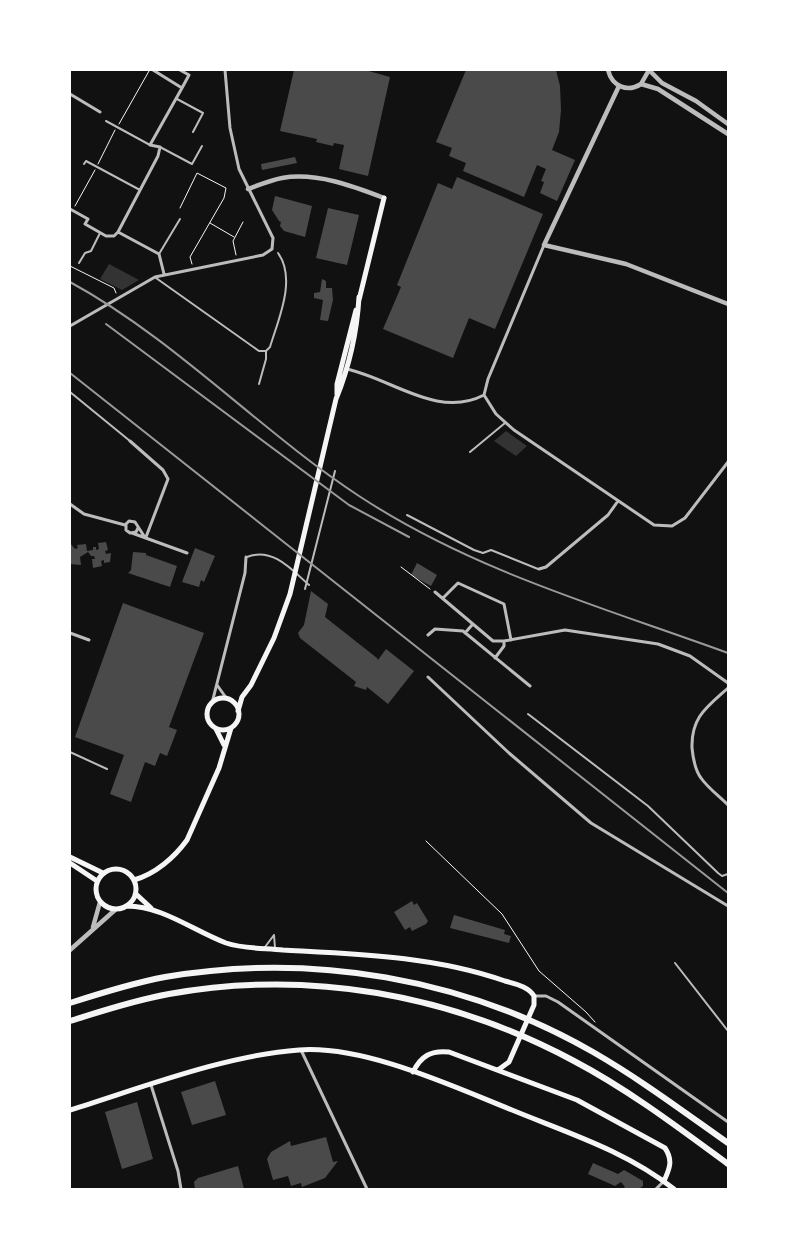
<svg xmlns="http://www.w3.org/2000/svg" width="798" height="1259" font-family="'Playfair Display',serif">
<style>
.water{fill:#333}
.building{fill:#4a4a4a}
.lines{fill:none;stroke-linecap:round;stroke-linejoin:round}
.path{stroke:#f5f5f5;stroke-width:1}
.service{stroke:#bcbcbc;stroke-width:2}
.minor{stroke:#bcbcbc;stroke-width:3}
.tertiary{stroke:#bcbcbc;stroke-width:4.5}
.secondary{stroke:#f5f5f5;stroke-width:5}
.motorway{stroke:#f5f5f5;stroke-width:6}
.rail{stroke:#9a9a9a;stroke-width:2}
</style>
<rect width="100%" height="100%" fill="#111"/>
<path class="water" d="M109,264L139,280L122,290L100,279Z
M506,431L527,446L516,456L494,441Z"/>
<path class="building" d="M294,70H365L390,77L368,176L339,169L344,145L334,143L333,146L316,142L317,139L280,131Z
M466,70H556L560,86L561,110L559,132L552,150L575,160L557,201L540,193L544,182L541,181L546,169L537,165L524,197L463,171L466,163L449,156L452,148L436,142Z
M295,157L297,163L262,170L261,164Z
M457,177L543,214L495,329L469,318L453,358L383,329L401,287L397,285L438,183L452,189Z
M275,196L312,206L305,237L284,231L280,226L281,222L279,221L272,210Z
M328,208L359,215L347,265L316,258Z
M322,279L326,281V288H332L333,300L328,321L320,320L323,300L314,298V293L320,292Z
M106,542L108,550L105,551L106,554L111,553L110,562L104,563V560L101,561L102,566L93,568L92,559H95L94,556H91L88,552L80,557L81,565L70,564V543L75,549L78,548L77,545L86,544L87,551L93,550V547H96V550L99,549L98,543Z
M195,548L215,556L204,582L201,580L199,587L182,582Z
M133,552L146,553V555L177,566L170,587L128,573L131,570Z
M417,563L437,575L431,586L411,575Z
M311,591L328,604L325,617L377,658L378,660L386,649L414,671L388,704L367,687L366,690L354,686L356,682L300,638L298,633L304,625Z
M123,603L204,633L169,727L177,730L167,756L160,753L155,766L145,762L131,802L110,794L124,755L75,737Z
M412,901L414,905L417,903L428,921L426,924L412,931L410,927L405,930L394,912Z
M454,915L505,930L504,934L511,936L509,943L450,928Z
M215,1081L226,1115L192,1125L181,1092Z
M137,1102L153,1159L122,1169L105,1112Z
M326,1137L333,1162L338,1161L325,1178L302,1187L301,1183L291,1186L288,1176L273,1180L267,1159L271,1152L290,1141L291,1146Z
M593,1163L618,1174L624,1170L643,1181V1186L639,1189H622L625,1187L621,1182L615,1186L588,1174Z
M238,1166L244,1189H195L194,1182L198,1178Z"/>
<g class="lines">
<path class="path" d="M119,124L149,71
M98,164L115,130
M75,206L95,170
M180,208L197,173L226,188L224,198L190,257L192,264
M210,223L234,237
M236,255L233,241L243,222
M70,266L114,288L116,293
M401,567L430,589
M426,841L502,914L539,971L586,1012L595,1022"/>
<path class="service" d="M177,99L203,113L193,132
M106,121L150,145
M160,147L192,164L202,146
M84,164L86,161L140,190
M159,254L180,219
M79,263L85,253L91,251L100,233
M156,278L259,351H266
M259,384L266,359V351L270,347C278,320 297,279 278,253
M70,392L130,441
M470,452L505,423
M407,515L474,550L483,553L491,550L538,569
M247,557C273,547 292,570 309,585
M305,589L335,471
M528,714L648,806L718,873L722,876L728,874
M70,752L107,769
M274,935L275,948
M265,947L274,935
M675,963L728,1031"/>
<path class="minor" d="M153,70L182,88L189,75L180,70
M70,94L100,112
M70,209L88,219L85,224L106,236H114L118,232L159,254L164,274
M118,232L158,156L160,147L150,145L182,88
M544,245L488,379L484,395L496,414L514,430L654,525L672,526L685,518L728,462
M70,326L155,277L263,255L272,249L273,238L239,169L230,128L225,70
M347,369C392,379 438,419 484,395
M130,441L163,470L168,479L146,537
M70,504L84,514L125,525
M138,528L136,532L130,533L126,530V524L129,521L135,522L144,536
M132,533L187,553
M539,569L546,567L608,515L618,501
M435,592L493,641H504L565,630L658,644L690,656L728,683
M443,598L458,583L504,604L511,640
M70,633L89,640
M465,633L472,625
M428,635L435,629L463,631L530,686
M495,658L504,646V642
M428,677L509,753L591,823L728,906
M217,685L227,699
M728,688C707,707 691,717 692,748C693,758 695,770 701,778C708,788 719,796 728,805
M212,703L245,573L246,557
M534,996H546L558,1002L728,1122
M301,1050L367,1189
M151,1085L178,1171L181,1189
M656,1189L664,1181"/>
<path class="tertiary" d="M608,70C612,86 627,93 641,84L649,70L662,83L696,101L728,124
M641,84L658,89L728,134
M619,86L544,245L626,264L728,304
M248,189C259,185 271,180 282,178C316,172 353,186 384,198
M93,927L100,902
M70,950L115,910"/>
<path class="secondary" d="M359,300L384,198
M337,394V384L356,310
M207 714a16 16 0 1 1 32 0a16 16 0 1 1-32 0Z
M238,711L242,697L251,685L274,638L290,594L336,399C349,367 357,332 359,297
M216,729L224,745
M70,857L103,873
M70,863L97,881
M96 889a20 20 0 1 1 40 0a20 20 0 1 1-40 0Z
M134,880C155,874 174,858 187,840L219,768L231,728
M136,894L151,908
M127,906C162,906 194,931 226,943C244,949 264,948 283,950C357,954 434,956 505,981C515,984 528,986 534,996V1005L509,1062L498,1070
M413,1072C421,1056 431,1050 449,1052L577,1100L665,1148C673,1160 670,1168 664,1181
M70,1110C141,1088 226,1055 299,1050C364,1045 452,1086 512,1110C568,1133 626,1151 674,1189"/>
<path class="motorway" d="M70,1003C101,993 133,983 165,977C312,952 464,978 593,1052C640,1079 684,1112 728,1143
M70,1021C102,1011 135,1000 169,994C309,969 449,994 574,1061C629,1090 679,1128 728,1164"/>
<path class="rail" d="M70,282C176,340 259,430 359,496C473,571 602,607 728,653
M106,324L349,505L409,537
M70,373L728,893"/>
</g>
<rect width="798" height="1259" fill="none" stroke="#ffffff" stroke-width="142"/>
</svg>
